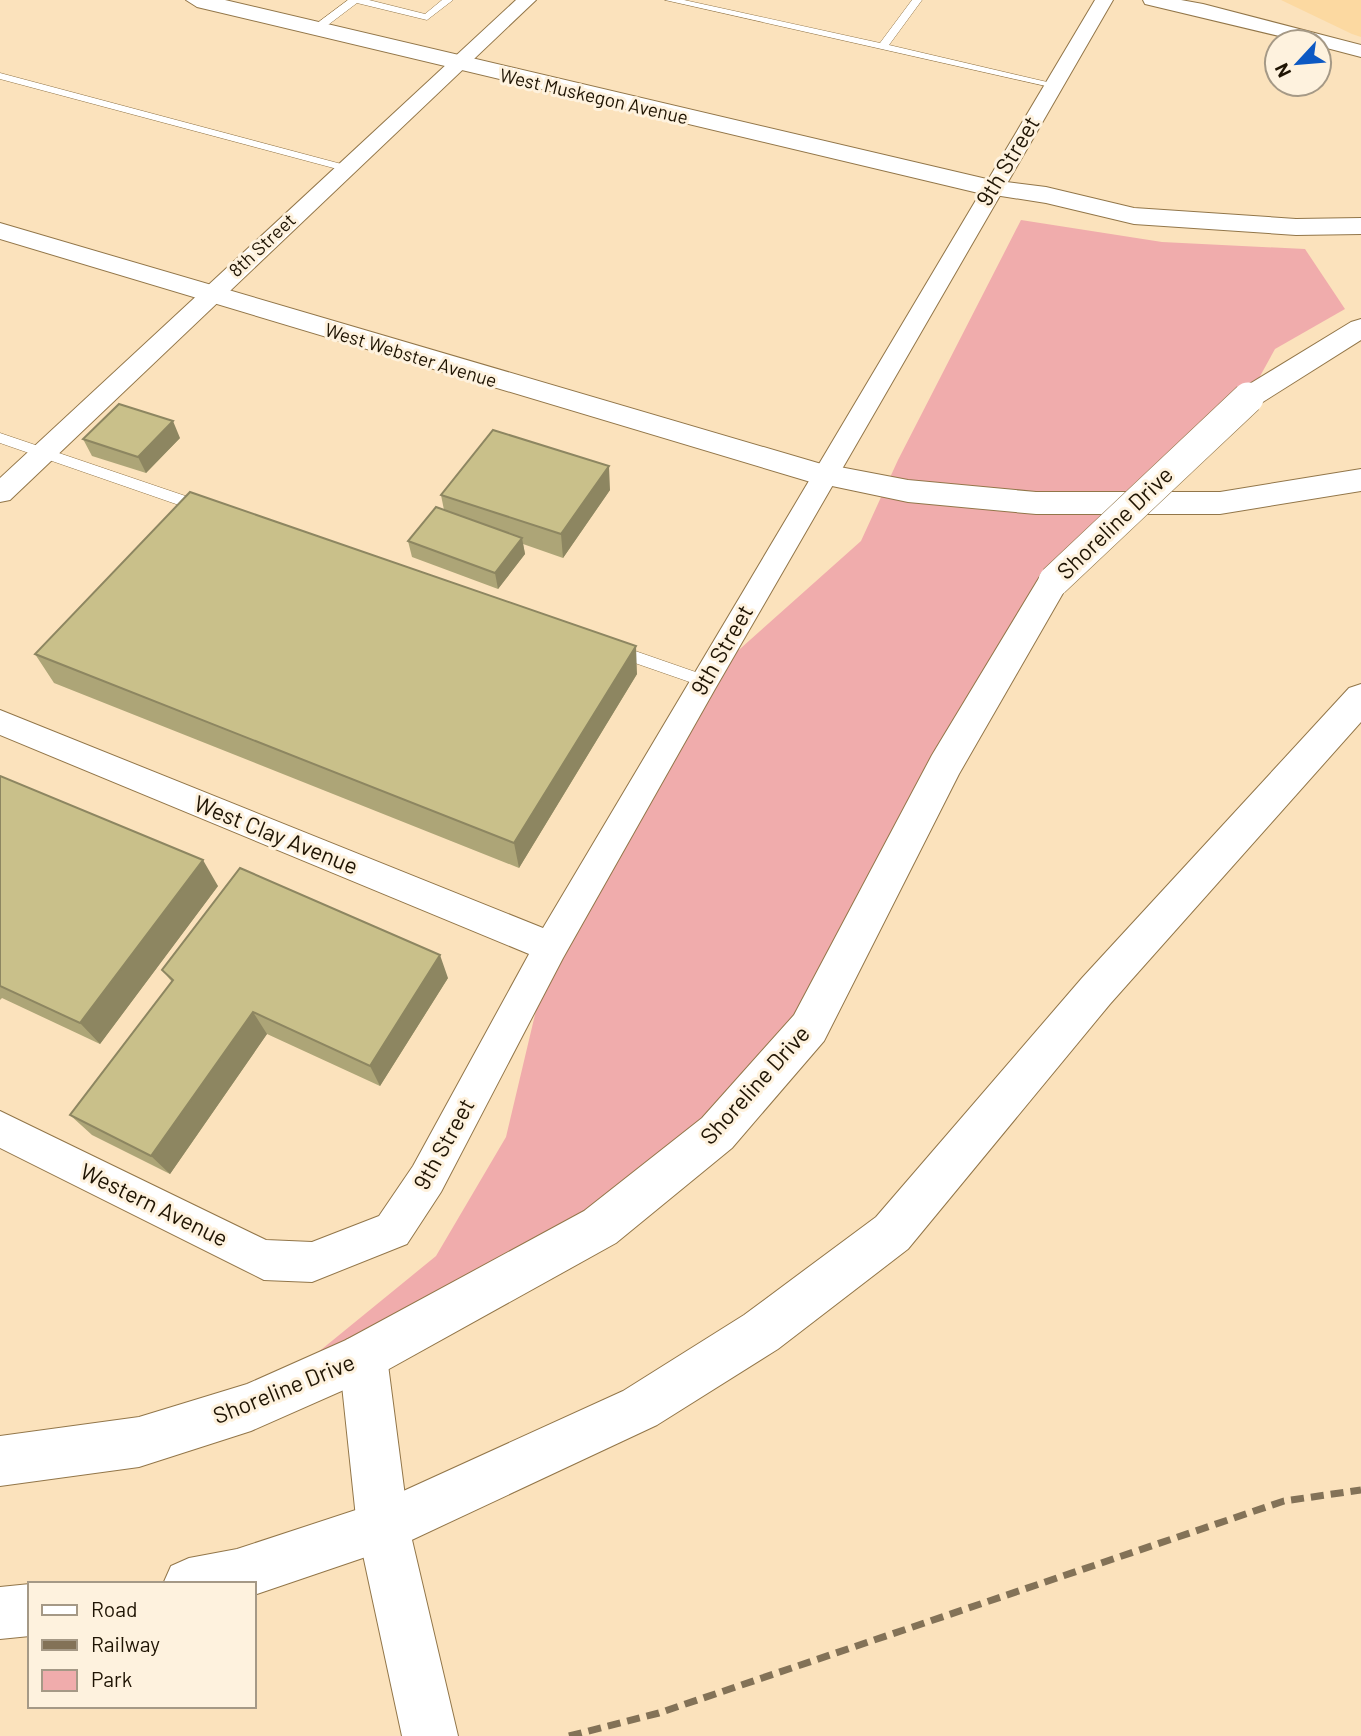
<svg xmlns="http://www.w3.org/2000/svg" width="1361" height="1736" font-family="Barlow,sans-serif">
<style>
.built{fill:#fcd9a1}
.green{fill:#f0acac}
.lines{fill:none;stroke-linecap:round;stroke-linejoin:round}
.lane-casing{stroke:#927649;stroke-width:1}
.street-casing{stroke:#927649;stroke-width:2}
.secondary-casing{stroke:#927649;stroke-width:2}
.highway-casing{stroke:#927649;stroke-width:2}
.lane{fill:#fff;fill-rule:evenodd}
.street{fill:#fff;fill-rule:evenodd}
.secondary{fill:#fff;fill-rule:evenodd}
.highway{fill:#fff;fill-rule:evenodd}
.rail{stroke:#837257;stroke-width:7;stroke-dasharray:13 7;stroke-linecap:butt}
.highway-bridge-casing{stroke:#927649;stroke-width:32;stroke-linecap:butt}
.highway-bridge{stroke:#fff;stroke-width:31}
.wall{fill:#ada577}
.shaded-wall{fill:#8d8661}
.building{fill:#c9c08a;stroke:#8d8661;stroke-width:2}
.labels{text-anchor:middle;stroke-width:6;stroke-linejoin:round;paint-order:stroke}
.far-street-label{font-size:19px;fill:#1f1403;stroke:#fef2de}
.street-label{font-size:23px;fill:#1f1403;stroke:#fef2de}
</style>
<rect width="100%" height="100%" fill="#fbe2bc"/>
<path class="built" d="M1281,0H1361V37L1352,34Z"/>
<path class="green" d="M1021,220L1162,242L1305,249L1345,309L1275,349L1248,398L1054,581L809,1028L717,1133L251,1407L436,1256L506,1137L551,947L704,681L861,541L898,460Z"/>
<g class="lines">
<defs>
<path id="lane" d="M348,0H369L425,14L442,0H453L427,20L357,3L320,31H312V27Z
M665,0H684L880,43L912,0H922L889,45L1060,85L1055,88Z
M0,73L349,166L351,168L341,170L0,79Z
M0,433L209,504L211,508L209,512H199L0,443Z
M615,644L710,677L712,681L704,687L609,654L607,650Z"/>
<path id="street" d="M516,0H536L10,500L0,502V478Z
M1095,0H1113L715,689L563,958L441,1192L407,1244L312,1282L264,1280L0,1148V1111L266,1240L312,1242L379,1216L413,1166L529,954L0,735V710L543,928Z
M1143,0H1181L1203,4L1361,45V57L1319,46V42H1304L1145,4Z"/>
<path id="secondary" d="M186,0H225L991,180L1000,183L1004,188L1000,193L991,196L197,7Z
M0,223L835,468L839,475L835,482L824,486L0,239Z
M363,1333L380,1340L387,1357L409,1527L458,1736H402L357,1527L339,1357L346,1340Z"/>
<path id="highway" d="M991,180L1046,187L1134,208L1296,219L1361,218V234L1296,235L1134,224L1046,203L982,193L978,188L982,183Z
M1361,319V340L1258,405L1248,408L1238,405L1233,398L1238,391L1351,322Z
M824,464L908,480L1036,492H1220L1361,469V491L1220,514H1036L908,502L813,482L809,475L813,468Z
M1054,569L1066,573L1070,581L959,774L824,1041L732,1148L616,1243L380,1374L251,1431L139,1467L0,1486V1436L139,1417L247,1384L346,1340L584,1211L702,1118L794,1015L932,755L1042,573Z
M1361,684V722L1110,1004L908,1249L778,1349L657,1425L401,1545L254,1595V1584H163L171,1566L189,1558L237,1549L377,1503L623,1391L744,1315L876,1217L1082,978L1349,688Z
M30,1584V1636L0,1639V1587Z"/>
</defs>
<use href="#lane" class="lane-casing"/>
<use href="#street" class="street-casing"/>
<use href="#secondary" class="secondary-casing"/>
<use href="#highway" class="highway-casing"/>
<use href="#lane" class="lane"/>
<use href="#street" class="street"/>
<use href="#secondary" class="secondary"/>
<use href="#highway" class="highway"/>
<path class="rail" d="M569,1736L659,1713L1284,1501L1361,1490"/>
<defs>
<path id="highway-bridge" d="M1054,581L1248,398"/>
</defs>
<use href="#highway-bridge" class="highway-bridge-casing"/>
<use href="#highway-bridge" class="highway-bridge"/>
</g>
<path class="wall" d="M180,438L146,473L92,456L83,439Z
M610,490L563,558L523,544L525,554L498,589L412,557L408,541L444,510L441,495Z
M35,654L637,674L519,868L54,683Z
M0,776L218,886L100,1044L2,998L0,1000Z
M162,970L448,978L380,1086L267,1034L170,1174L92,1135L70,1115L172,982Z"/>
<path class="shaded-wall" d="M173,421L180,438L146,473L138,457Z
M609,466L610,490L563,558L561,534Z
M522,538L525,554L498,589L495,573Z
M636,646L637,674L519,868L514,843Z
M203,860L218,886L100,1044L80,1023Z
M440,955L448,978L380,1086L370,1066Z
M253,1012L267,1034L170,1174L151,1156Z"/>
<path class="building" d="M119,404L173,421L138,457L83,439Z
M493,430L609,466L561,534L441,495Z
M190,492L636,646L514,843L35,654Z
M436,507L522,538L495,573L408,541Z
M0,776L203,860L80,1023L0,986Z
M240,868L440,955L370,1066L253,1012L151,1156L70,1115L173,980L162,970Z"/>
<g class="labels">
<g class="far-street-label">
<text transform="translate(594 96) rotate(13)" y="7">West Muskegon Avenue</text>
<text transform="translate(262 245) rotate(-43)" y="7">8th Street</text>
<text transform="translate(411 355) rotate(17)" y="7">West Webster Avenue</text>
</g>
<g class="street-label">
<text transform="translate(1008 161) rotate(-59)" y="8">9th Street</text>
<text transform="translate(1115 523) rotate(-44)" y="8">Shoreline Drive</text>
<text transform="translate(722 650) rotate(-60)" y="8">9th Street</text>
<text transform="translate(276 835) rotate(22)" y="8">West Clay Avenue</text>
<text transform="translate(755 1085) rotate(-48)" y="8">Shoreline Drive</text>
<text transform="translate(444 1144) rotate(-61)" y="8">9th Street</text>
<text transform="translate(154 1205) rotate(26)" y="8">Western Avenue</text>
<text transform="translate(284 1389) rotate(-22)" y="8">Shoreline Drive</text>
</g>
</g>
<rect x="28" y="1582" width="228" height="126" fill="#fef2de" stroke="#a59986" stroke-width="2"/>
<rect x="42" y="1605" width="35" height="10" fill="#ffffff" stroke="#a59986" stroke-width="2"/>
<text x="91" y="1617" font-size="21" fill="#1f1403">Road</text>
<rect x="42" y="1640" width="35" height="10" fill="#837257" stroke="#a59986" stroke-width="2"/>
<text x="91" y="1652" font-size="21" fill="#1f1403">Railway</text>
<rect x="42" y="1670" width="35" height="21" fill="#f0acac" stroke="#a59986" stroke-width="2"/>
<text x="91" y="1687" font-size="21" fill="#1f1403">Park</text>
<g transform="translate(1298 63) rotate(244)"><circle r="33" fill="#fef2de" stroke="#a59986" stroke-width="2"/>
<path d="M0-5L12 26L0 18L-12 26Z" fill="#0d59c3"/>
<text y="-10" font-size="19" font-weight="bold" text-anchor="middle" fill="#1f1403">N</text>
</g>
</svg>
